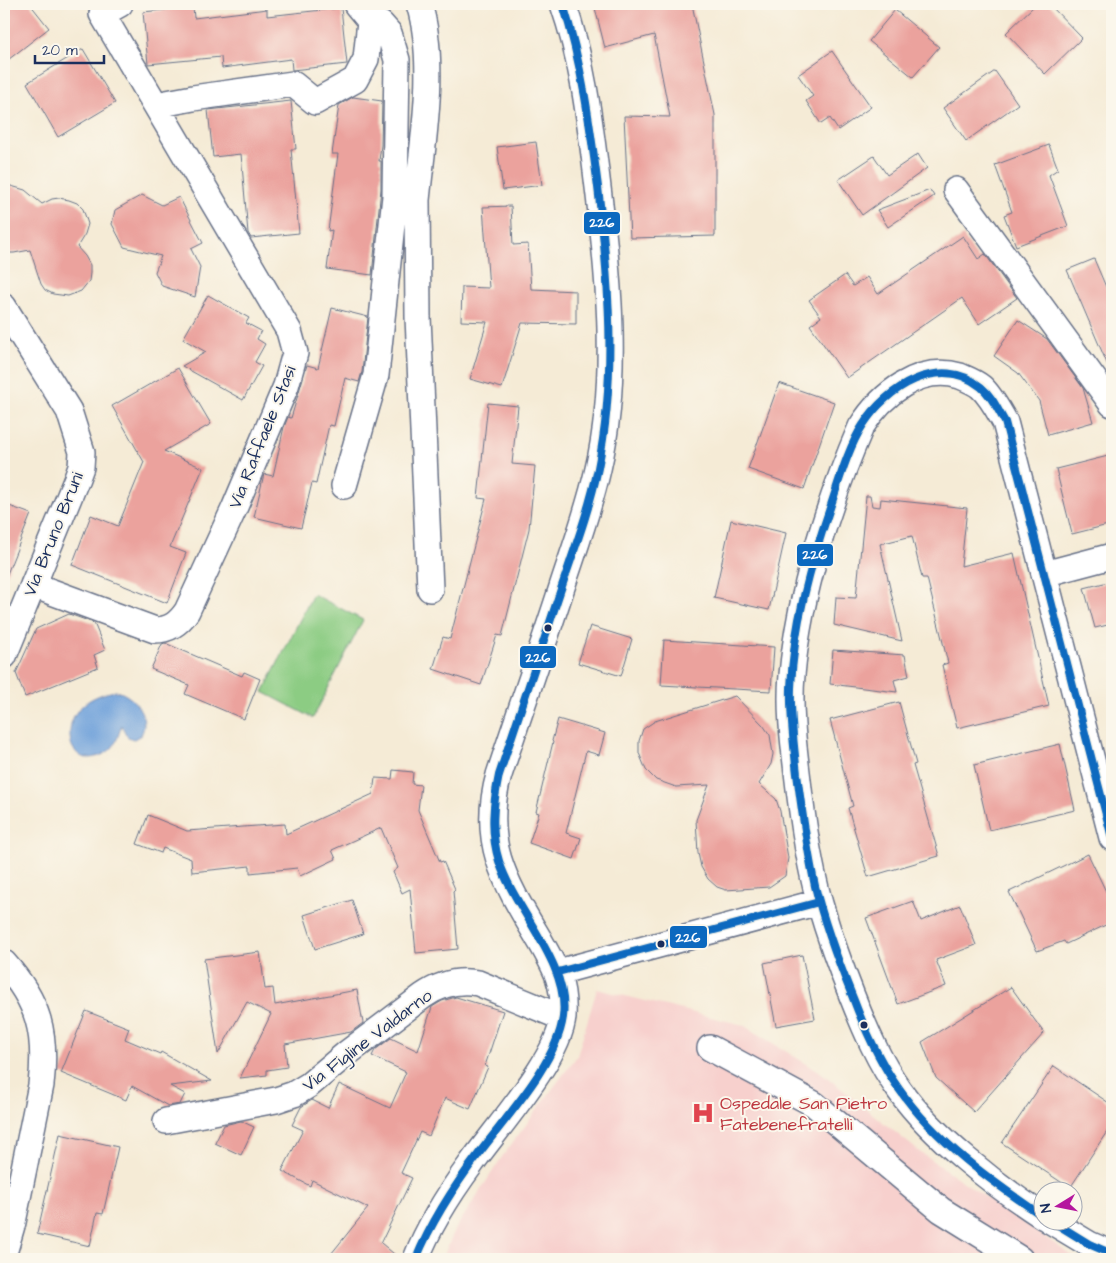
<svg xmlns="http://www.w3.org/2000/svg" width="1116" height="1263" font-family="'Architects Daughter',sans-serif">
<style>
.built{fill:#f7d0cd}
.pitch{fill:#8ccc83;stroke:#547e70}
.water{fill:#6fa1da;stroke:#45689c}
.building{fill:#eba29d}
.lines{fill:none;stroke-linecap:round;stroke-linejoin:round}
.minor-casing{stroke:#677188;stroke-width:28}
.minor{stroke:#fff;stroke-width:25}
.bus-1-casing{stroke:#fbf7ec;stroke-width:11}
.bus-1{stroke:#0c69bf;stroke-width:8}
.bus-dot{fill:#1b2f5e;stroke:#fbf7ec;stroke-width:2}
.labels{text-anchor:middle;stroke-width:4;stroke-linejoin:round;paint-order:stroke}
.street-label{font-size:18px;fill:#1b2f5e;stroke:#fbf7ec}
.health-label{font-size:18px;fill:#be3a42;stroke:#fbf7ec;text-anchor:start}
.line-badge{stroke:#fbf7ec;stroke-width:2}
.badge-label{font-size:14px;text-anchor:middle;font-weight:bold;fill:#fff}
</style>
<rect width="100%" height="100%" fill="#fbf7ec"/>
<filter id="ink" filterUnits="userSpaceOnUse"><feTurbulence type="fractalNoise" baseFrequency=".02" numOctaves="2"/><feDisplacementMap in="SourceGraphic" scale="10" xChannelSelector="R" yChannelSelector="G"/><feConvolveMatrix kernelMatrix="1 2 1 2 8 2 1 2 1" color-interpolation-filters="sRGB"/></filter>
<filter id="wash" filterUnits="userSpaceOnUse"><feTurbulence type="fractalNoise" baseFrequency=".0096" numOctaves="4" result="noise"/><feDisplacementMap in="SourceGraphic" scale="20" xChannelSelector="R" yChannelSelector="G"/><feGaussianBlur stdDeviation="1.12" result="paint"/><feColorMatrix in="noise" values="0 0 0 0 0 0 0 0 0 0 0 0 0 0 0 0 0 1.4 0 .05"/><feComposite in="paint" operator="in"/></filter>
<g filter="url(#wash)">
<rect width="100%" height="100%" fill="#f5ebd6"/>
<path class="built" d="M597,989L743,1025L823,1074L921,1153L1077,1259H442L456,1228L502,1157L577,1056Z"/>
<path class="pitch" d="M313,594L363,620L313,718L263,692Z"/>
<path class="water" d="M116,691C134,695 151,717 141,735L134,739C125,738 125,731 122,725C119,732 117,743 111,749C102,757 84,763 76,752C71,747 70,740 70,734C69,708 94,694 116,691Z"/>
<g id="blocks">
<path class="building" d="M4,4H30L49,28L4,63Z
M594,4H692L715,115V236L630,238L624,116L670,117L654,35L605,48Z
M1036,4H1049L1082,38L1045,74L1006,33Z
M193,7L194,18L267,9V16L341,8L347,64L292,70L291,59L222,68L221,57L148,64L143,12Z
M895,10L939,47L913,77L869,41Z
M83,49L115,103L58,137L27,83Z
M832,51L871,107L838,130L830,118L821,124L806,101L813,96L798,75Z
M995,71L1018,104L966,141L943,108Z
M353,97L382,101L381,145L379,161H381V189L372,275L327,269L332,230L328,231L338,154H332L339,105Z
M291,101L296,149H291L299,233L251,238L248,233L241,154L213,157L208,110Z
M536,142L542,185L503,190L497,147Z
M1049,145L1058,169L1049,175L1068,226L1016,246L1004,215L1012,212L995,165Z
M918,154L927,168L862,215L838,180L874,156L887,175Z
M4,184L25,190L42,204L52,199L59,198L69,200L77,203L83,209L88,224L85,234L77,247L85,256L90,265V273L89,281L81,291L68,296L53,294L45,290L41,284L30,250L14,253H4Z
M930,190L934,196L888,227L877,210Z
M142,195L162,205L179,197L203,243L191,249L200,267L195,297L162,286L155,272L161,256L124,247L112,224L115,210Z
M511,206L513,245L528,244L531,289L576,291V324L522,323L502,388L470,379L487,322L461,321L462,287L489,288L483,207Z
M963,236L978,259L985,254L1017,298L979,324L962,298L847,378L810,325L821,317L809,300L845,275L853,286L867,277L878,294Z
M1094,259L1112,301V375L1067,270Z
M208,295L249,318L246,323L261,331L257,339L265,344L255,362L262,366L243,400L182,366L206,352L183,339Z
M332,308L368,317L362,372L359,382L345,378L334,426L329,425L316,484L312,483L301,528L254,517L264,474L273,476L284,427L288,417L291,418L307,365L318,368Z
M1018,320L1047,339L1083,388L1093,422L1048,435L1039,401L1018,373L994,356Z
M178,368L211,424L164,451L203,468L170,547L186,553L167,603L72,565L91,515L118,526L144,462L112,406Z
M779,383L834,402L804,489L748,469Z
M488,403L518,406L512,464L535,466L529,529L502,636L497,635L481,685L433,669L443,637L450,639L486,499L478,498Z
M1112,455V524L1072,534L1056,469Z
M866,496H870L872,506L880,507L881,499L967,508L961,566L1014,553L1049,706L957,728L942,665L948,663L927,578H922L912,536L880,544L902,641L834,625L836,597L856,598Z
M4,504L31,514L5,579H4Z
M731,520L786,533L769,610L714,598Z
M1112,581V624L1095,628L1084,588Z
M69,614L94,623L105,650L94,655L98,667L25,697L16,673L36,629Z
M590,626L632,639L621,676L578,663Z
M664,640L774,647L771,691L661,685Z
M165,643L242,676L244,672L260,679L244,719L185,694L189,685L151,669L162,644Z
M833,650L905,655L909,676L894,680L897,692L830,684Z
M735,696L763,725L770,735L773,754L771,764L759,784L776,799L780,811L788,858L785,876L769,887L726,890L717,887L708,879L701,867L698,853L696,820L709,785L676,787L656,780L646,770L639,753V741L643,729L655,721Z
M899,702L916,764L913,765L939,856L868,877L848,808L853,806L830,720Z
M558,719L605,733L599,755L586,751L566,833L581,838L574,859L529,843L539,813L536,812L553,742L552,741Z
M1060,744L1075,810L989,830L974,765Z
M393,770L413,772L412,784L421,785L418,810L440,862L443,861L455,889L453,891L458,949L416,953L410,889L402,893L393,872L398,868L381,828L332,850L336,859L300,876L297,868L250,873V866L192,872L191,859L163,848L161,853L137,844L148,815L187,831L285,824L286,834L373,794L375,778L392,779Z
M1088,854L1112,904V922L1066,944L1064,941L1037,951L1009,892Z
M352,900L363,934L315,949L304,915Z
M913,901L921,921L960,905L976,945L936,960L946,986L898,1004L866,918Z
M260,952L265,989L273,988L275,1005L357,990L363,1023L351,1032L285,1044L287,1067L267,1070V1075L240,1078L271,1014L247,1002L218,1054L204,959Z
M802,955L815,1019L776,1026L764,963Z
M1011,987L1044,1033L974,1112L936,1078L922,1042Z
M456,997L503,1011L485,1066L488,1067L470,1109L445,1098L429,1136L420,1132L401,1173L412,1178L381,1243L400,1259H327L368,1208L312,1180L310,1186L282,1171L303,1130L292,1125L301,1107L312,1100L328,1108L339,1084L390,1108L406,1072L372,1056L375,1050L391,1038L418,1051L432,1007L442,1001Z
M86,1011L129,1028L125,1039L160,1054L161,1052L212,1081L170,1086L185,1094L180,1104L168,1106L132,1086L126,1100L61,1073Z
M1054,1066L1112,1105V1124L1070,1188L1002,1143Z
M241,1121L254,1127L241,1155L215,1143L224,1125Z
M60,1134L118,1147L103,1214L97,1213L90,1246L37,1234Z"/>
</g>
</g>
<g filter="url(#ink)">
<use href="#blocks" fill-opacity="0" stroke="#677188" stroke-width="1"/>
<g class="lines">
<defs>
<path id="minor" d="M156,105L193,98L293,84L315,102L355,80L366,59L370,21
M956,190L1112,404
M395,196L417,200L418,317L430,589
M417,200C423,139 437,63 419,4
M4,307L69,411L82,452L81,467L77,478L4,656
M344,486L376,375L395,196L397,60L389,33L381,24L370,21L356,4
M1044,574L1112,556
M33,585L155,630C170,630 179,623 187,611L234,509L286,386L295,353L289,331L102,14L120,4
M4,963C39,1002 47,1033 41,1085L13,1222L4,1253
M558,972L819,902
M710,1048L814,1104L941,1210L1020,1259
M166,1121L276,1100L294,1094L309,1085L346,1054L423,996C440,984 458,979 478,983L563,1018
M1044,1217C996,1186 933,1137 900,1091C879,1062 865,1029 852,996C840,966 829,935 820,904C808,861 802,816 797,772C793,740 789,707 792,675C799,594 829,501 861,427C882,394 919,364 960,376C967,379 975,382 981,387C991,396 998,410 1005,422L1112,838
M1049,1220L1089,1244L1112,1254
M416,1259C429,1225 449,1194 471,1164C495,1130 560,1057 563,1017C565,983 555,967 539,939C506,883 480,843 499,775C519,714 541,652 561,590C574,550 589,510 598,469C620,374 608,267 596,171C589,115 582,58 563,4"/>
</defs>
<use href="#minor" class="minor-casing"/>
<use href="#minor" class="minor"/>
<defs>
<path id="bus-1" d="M558,972L819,902
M1044,1217C991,1181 936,1142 899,1089C879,1061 865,1030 853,998C838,961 824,924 815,886C807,849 802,812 797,774C794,746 790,717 791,688C793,626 811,563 831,505C839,481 849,446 863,425C886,388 940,353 981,387C992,396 998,410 1005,422L1112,838
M1050,1220L1089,1244L1112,1254
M416,1259C432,1220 455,1185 480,1152C507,1116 557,1062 563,1017C570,964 515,911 499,861C490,832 493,804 499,775C520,711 542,647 563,583C576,545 590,507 598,468C617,375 609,281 598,187C590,125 582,64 563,4"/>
</defs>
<use href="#bus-1" class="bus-1-casing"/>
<use href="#bus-1" class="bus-1"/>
</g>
</g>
<defs>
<symbol id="hospital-bare" viewBox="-9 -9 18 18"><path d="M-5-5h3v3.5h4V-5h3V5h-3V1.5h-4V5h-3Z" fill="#e0444e" stroke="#fbf7ec" stroke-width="2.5" paint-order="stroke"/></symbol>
</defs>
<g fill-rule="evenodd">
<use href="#hospital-bare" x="687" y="1097" width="32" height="32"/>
</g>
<g class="bus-dot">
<circle cx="548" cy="628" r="4.5"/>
<circle cx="661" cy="944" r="4.5"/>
<circle cx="864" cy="1025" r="4.5"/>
</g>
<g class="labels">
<g class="street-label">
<text transform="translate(262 437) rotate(-68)" y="6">Via Raffaele Stasi</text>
<text transform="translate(53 534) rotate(-68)" y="6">Via Bruno Bruni</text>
<text transform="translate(367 1040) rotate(-37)" y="6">Via Figline Valdarno</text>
</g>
<g class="health-label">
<text x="720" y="1109">Ospedale San Pietro<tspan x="720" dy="21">Fatebenefratelli</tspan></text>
</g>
</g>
<g class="line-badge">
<rect x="583" y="211" width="38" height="24" rx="5" fill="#0c69bf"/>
<rect x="796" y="543" width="38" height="24" rx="5" fill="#0c69bf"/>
<rect x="519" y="645" width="38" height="24" rx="5" fill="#0c69bf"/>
<rect x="669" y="925" width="39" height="24" rx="5" fill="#0c69bf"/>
</g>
<g class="badge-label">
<text x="602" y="227">226</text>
<text x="815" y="559">226</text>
<text x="538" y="662">226</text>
<text x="688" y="942">226</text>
</g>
<rect width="1116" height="1263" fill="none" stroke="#fbf7ec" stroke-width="20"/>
<g transform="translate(1058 1206) rotate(260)"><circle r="24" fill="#fbf7ec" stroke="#a1a7b3"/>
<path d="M0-4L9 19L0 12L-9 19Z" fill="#b5179e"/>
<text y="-8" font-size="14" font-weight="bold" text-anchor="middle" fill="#1b2f5e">N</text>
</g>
<path d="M35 55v8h69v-8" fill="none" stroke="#1b2f5e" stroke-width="2.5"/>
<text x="42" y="55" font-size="15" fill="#1b2f5e" stroke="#fbf7ec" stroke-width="4" paint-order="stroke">20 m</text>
</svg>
